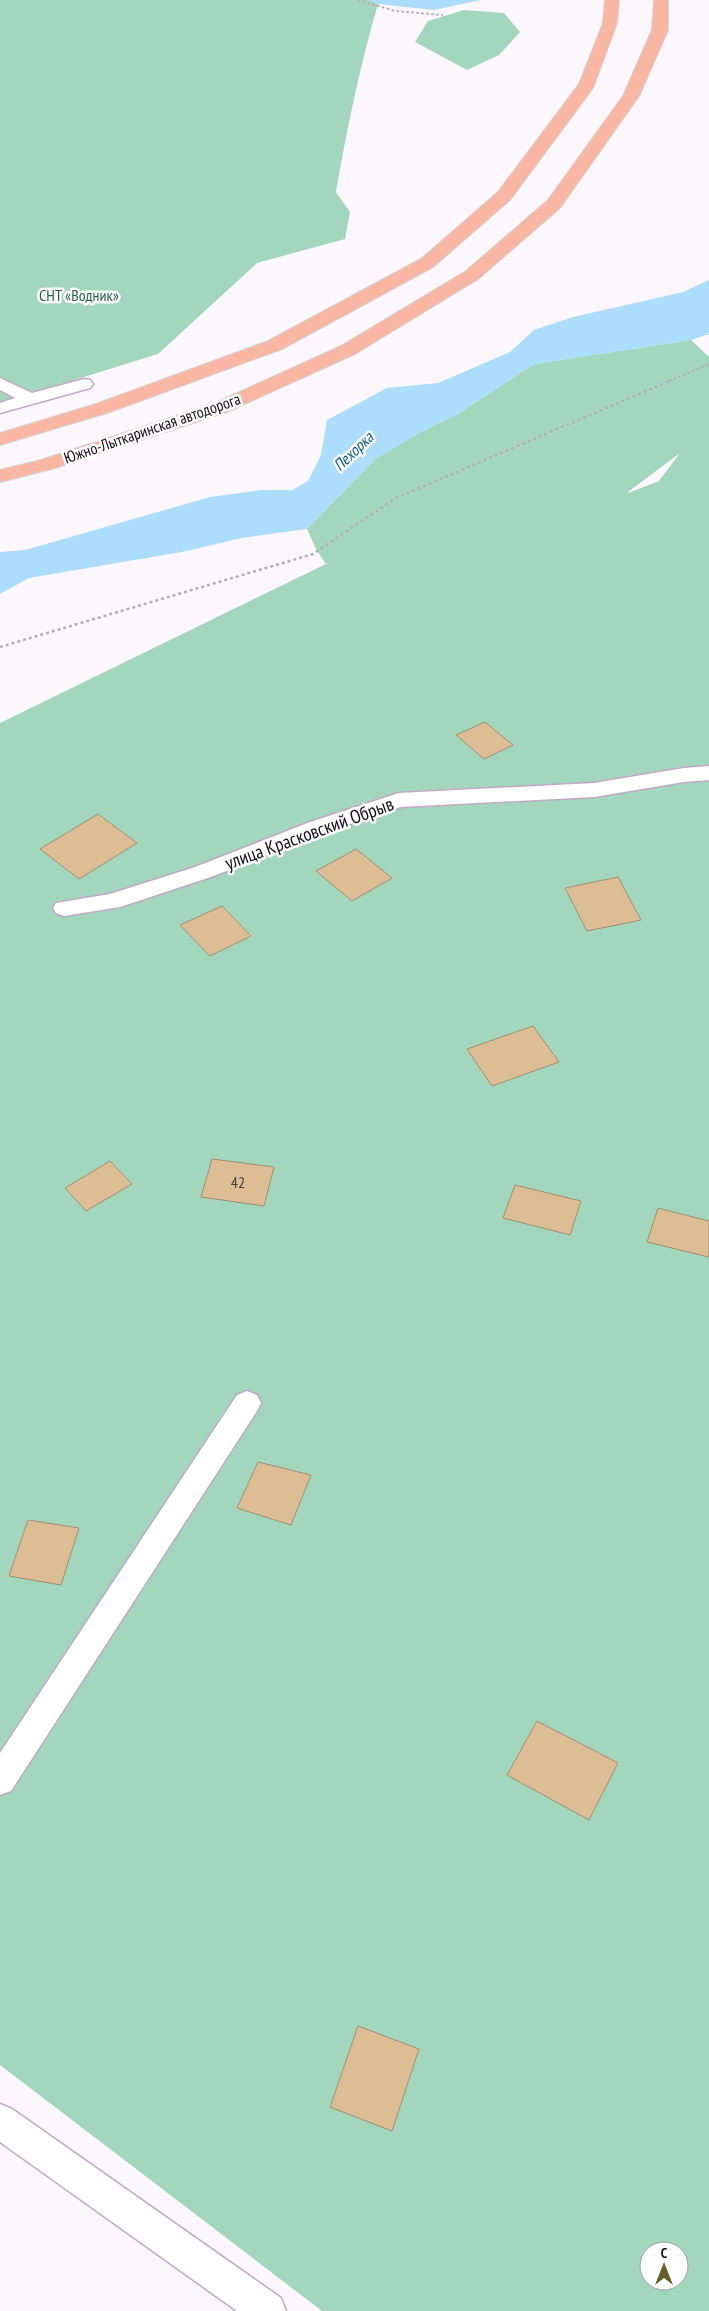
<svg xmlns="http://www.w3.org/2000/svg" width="709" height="2311" font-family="'PT Sans Narrow',sans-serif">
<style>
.green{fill:#a2d6bd;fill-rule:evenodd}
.water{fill:#adddfd}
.building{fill:#ddbe94;stroke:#a28d72}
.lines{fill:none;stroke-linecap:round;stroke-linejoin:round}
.minor-casing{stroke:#c1a9c4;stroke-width:3}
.primary-casing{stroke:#d5d3d5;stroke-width:2}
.path-far1{stroke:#b3adb4;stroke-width:2;stroke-dasharray:2.5 2.5;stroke-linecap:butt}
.path{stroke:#b3adb4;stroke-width:2.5;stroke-dasharray:3 3;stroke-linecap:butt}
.minor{fill:#fff;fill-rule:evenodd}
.primary{fill:#f9b6a3;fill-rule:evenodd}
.labels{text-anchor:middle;stroke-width:5;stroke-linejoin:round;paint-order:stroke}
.far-park-label{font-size:16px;fill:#1f5e45;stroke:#fff}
.far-street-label{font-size:16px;fill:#150d16;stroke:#fff}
.far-water-label{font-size:16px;font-style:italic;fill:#065c83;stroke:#fff}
.number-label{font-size:16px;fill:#473936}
.street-label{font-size:19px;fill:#150d16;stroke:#fff}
</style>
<rect width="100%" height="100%" fill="#fcf7fc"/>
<path class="green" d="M0,0H370L378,4C360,66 347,128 336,192L350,212L345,239L257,263L158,354L0,403Z
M464,10L504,13L520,32L499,55L467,70L415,42L428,21Z
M691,340L709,357V2311H322L0,2065V723L328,563H325L316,549L307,529L375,459L417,434L456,415L534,364ZM680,453L659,481L628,493V492ZM649,2251H679V2281H649Z"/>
<path class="water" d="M370,0H481L434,10L378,4Z
M709,280V334L691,340L534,364L456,415L418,434L375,459L307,529L242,538L182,552L29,578L0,594V552L25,550L210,497L261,490H292L308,481L321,455L327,420L387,388L438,383L510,352L534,330L573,317L683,292Z"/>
<path class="building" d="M485,722L513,745L484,759L456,735Z
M98,814L137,843L79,879L40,849Z
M356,849L392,878L352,901L316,871Z
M618,877L641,920L587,931L565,888Z
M222,906L251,936L210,956L180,925Z
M533,1026L559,1062L492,1086L467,1049Z
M212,1159L274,1167L264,1206L201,1197Z
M110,1161L132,1184L86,1211L65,1188Z
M515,1185L581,1201L570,1235L503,1218Z
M658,1208L709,1221V1257L647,1242Z
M258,1462L311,1475L291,1525L237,1508Z
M28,1520L79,1528L61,1585L9,1576Z
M537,1721L618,1763L589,1820L507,1775Z
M358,2026L419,2049L392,2131L330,2107Z"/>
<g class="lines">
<defs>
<path id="minor" d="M0,378L32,393L84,379L90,380L93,384L90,388L0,413V403L15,398L0,390Z
M709,766V780L684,782L594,797L401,807L326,832L211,877L120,907L64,916L56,913L53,908L56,903L110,894L195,867L310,822L399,793L594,783L684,768Z
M247,1391L257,1395L261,1403L257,1411L11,1791L0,1795V1753L237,1395Z
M0,2104L12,2109L281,2298L286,2311H237L0,2142Z"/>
<path id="primary" d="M605,0H619L617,23L593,88L510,200L433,267L282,349L110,412L0,445V433L96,404L268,341L421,259L498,192L579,84L603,23Z
M654,0H668V30L639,96L560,208L478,279L355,354L227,412L55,468L0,482V470L41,460L213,404L341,346L466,271L548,200L623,96L652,30Z"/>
</defs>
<use href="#minor" class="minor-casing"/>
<use href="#primary" class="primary-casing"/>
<path class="path-far1" d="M358,0L395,11L443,15
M669,381L709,364"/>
<path class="path" d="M0,647L313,554L396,498L672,380"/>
<use href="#minor" class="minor"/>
<use href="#primary" class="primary"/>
</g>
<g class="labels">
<g class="far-park-label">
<text x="79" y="301">СНТ «Водник»</text>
</g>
<g class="far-street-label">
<text transform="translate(152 428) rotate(-19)" y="6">Южно-Лыткаринская автодорога</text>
</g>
<g class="far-water-label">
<text transform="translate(353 451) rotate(-44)" y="6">Пехорка</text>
</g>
<g class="number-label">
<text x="238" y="1188">42</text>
</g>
<g class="street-label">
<text transform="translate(309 833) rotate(-20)" y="7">улица Красковский Обрыв</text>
</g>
</g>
<g transform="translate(664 2266)"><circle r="24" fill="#ffffff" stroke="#a19ea2"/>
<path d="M0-4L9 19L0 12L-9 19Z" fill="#63602c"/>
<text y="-8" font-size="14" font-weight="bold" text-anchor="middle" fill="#150d16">С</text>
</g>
</svg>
